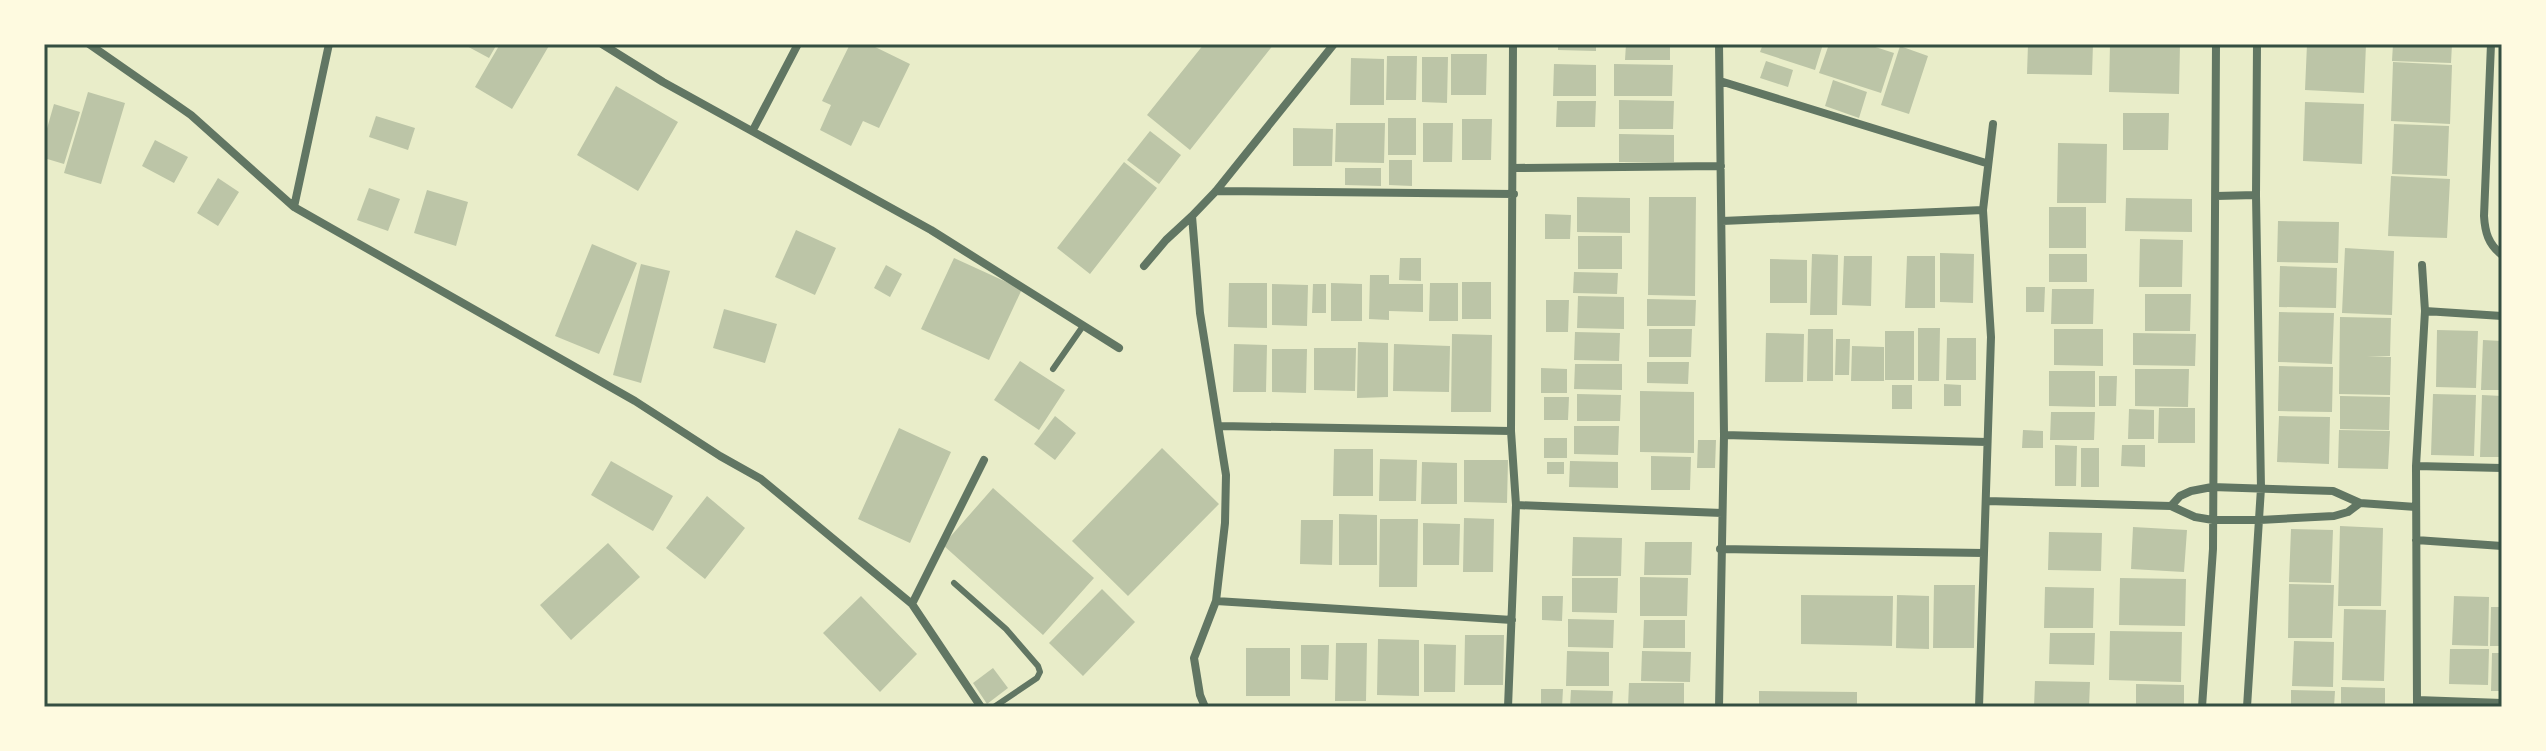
<svg xmlns="http://www.w3.org/2000/svg" width="2546" height="751" font-family="Quicksand,sans-serif">
<style>
.building{fill:#bcc5a7}
.lines{fill:none;stroke-linecap:round;stroke-linejoin:round}
.service{stroke:#617663;stroke-width:6}
.minor{stroke:#617663;stroke-width:8}
.neatline{fill:none;stroke:#344e41;stroke-width:3}
</style>
<rect width="100%" height="100%" fill="#e9edc9"/>
<path class="building" d="M463,44H497L489,58Z
M500,44H550L512,109L475,87Z
M850,44H869L910,64L879,128L863,121L851,146L820,130L831,105L822,101Z
M1204,44H1274L1190,150L1147,115Z
M1558,44H1596V51L1558,50Z
M1626,44H1670V60H1625Z
M1763,44H1823L1815,70L1760,52Z
M1829,44H1866L1894,53L1881,93L1819,73Z
M2028,44H2093L2092,75L2027,74Z
M2110,44H2180L2179,94L2109,92Z
M2307,44H2366L2364,93L2305,90Z
M2393,44H2452L2451,63L2392,61Z
M1900,46L1928,56L1909,114L1881,105Z
M1451,54H1487L1486,95H1451Z
M1387,56H1417L1416,100H1386Z
M1422,57H1448L1447,103L1422,102Z
M1351,58L1384,59V105H1350Z
M1766,61L1793,70L1788,87L1760,78Z
M2393,62L2452,65L2450,124L2391,121Z
M1554,64L1596,65V96H1553Z
M1614,64L1673,65L1672,96H1614Z
M1833,80L1867,92L1859,118L1825,106Z
M616,86L678,122L638,191L577,155Z
M88,92L125,103L101,184L64,173Z
M1619,100L1674,101L1673,129H1619Z
M1557,101H1596L1595,127H1556Z
M2305,102L2364,104L2362,164L2303,161Z
M54,104L80,112L64,164L44,158V139Z
M2123,113H2169L2168,150H2123Z
M376,116L415,128L408,150L369,137Z
M1388,118H1416V155H1388Z
M1462,119H1492L1491,160H1462Z
M1336,123H1385L1384,163L1335,162Z
M1423,123H1453L1452,162H1423Z
M2394,124L2449,126L2447,176L2392,174Z
M1293,128L1333,129L1332,166H1293Z
M1150,131L1181,155L1159,184L1127,160Z
M1619,134L1674,135V162H1619Z
M155,140L188,157L174,183L142,166Z
M2058,143L2107,144L2106,203H2057Z
M1389,160H1412V186L1389,185Z
M1124,162L1157,188L1090,274L1057,248Z
M1345,168H1381V186L1345,185Z
M2391,176L2450,179L2447,238L2388,236Z
M218,178L239,192L218,226L197,213Z
M369,188L400,199L388,231L357,220Z
M427,190L468,202L456,246L414,233Z
M1577,197L1630,198V233L1577,232Z
M1649,197H1696L1695,296L1648,295Z
M2126,198L2192,199V232L2125,231Z
M2049,207H2086V248H2049Z
M1545,214L1571,215L1570,239H1545Z
M2278,221L2339,222L2338,263L2277,262Z
M796,230L836,248L815,295L775,277Z
M1578,236H1622V269H1578Z
M2140,239L2183,240L2182,287H2139Z
M592,244L637,263L599,354L555,336Z
M2345,248L2394,251L2392,315L2342,313Z
M1940,253L1974,254L1973,303L1940,302Z
M1812,254L1838,255L1837,315H1810Z
M2049,254H2087V282H2049Z
M1844,256H1872L1871,306L1842,305Z
M1907,256H1935V308H1905Z
M954,258L1022,289L989,360L921,329Z
M1400,258H1421V281L1399,280Z
M1770,259L1807,260V303H1770Z
M641,264L670,271L641,383L613,375Z
M886,265L902,274L890,297L874,288Z
M2280,266L2337,268L2336,308L2279,307Z
M1574,272L1618,273L1617,294L1573,293Z
M1370,275H1389V284H1423V312L1389,311V320L1369,319Z
M1462,282H1491V319H1462Z
M1229,283H1267V328L1228,327Z
M1331,283L1362,284V321H1331Z
M1430,283H1458V321H1429Z
M1272,284L1308,285L1307,326L1272,325Z
M1313,284H1326V313H1312Z
M2026,287H2045L2044,312H2026Z
M2052,289H2094L2093,324H2051Z
M2145,294H2191L2190,331H2145Z
M1578,296L1624,297V329L1577,328Z
M1647,299L1696,300L1695,326H1647Z
M1546,300H1569L1568,332H1546Z
M724,309L777,324L765,363L713,348Z
M2279,312L2334,313L2332,364L2278,362Z
M2340,317L2391,318L2390,356L2367,357H2391L2390,395L2339,394Z
M1918,328H1940L1939,381H1918Z
M1649,329H1692L1691,357H1649Z
M1808,329H1833V381H1807Z
M2054,329H2103V366L2054,365Z
M2437,330L2478,331L2476,388L2436,387Z
M1885,331H1914V380H1885Z
M1575,332L1620,333L1619,361L1574,360Z
M1766,333L1804,334L1803,382H1765Z
M2133,333L2196,334L2195,366L2133,365Z
M1452,334L1492,335L1491,412H1451Z
M1947,338H1976V380H1946Z
M1836,339H1850L1849,375H1835Z
M2483,340L2502,341V390H2481Z
M1358,342L1388,343V397L1357,398Z
M1234,344L1267,345L1266,392H1233Z
M1394,344L1450,346L1449,392L1393,391Z
M1852,346L1884,347V381H1851Z
M1314,348H1356L1355,391L1314,390Z
M1272,349H1307L1306,393L1272,392Z
M1020,361L1065,390L1039,430L994,400Z
M1647,362H1689L1688,384L1647,383Z
M1575,364H1622V390L1574,389Z
M2279,366L2333,367L2332,412L2278,411Z
M1541,368L1567,369V393H1541Z
M2135,369H2189L2188,407L2135,406Z
M2049,371H2095V407L2049,406Z
M2099,376H2117L2116,406H2099Z
M1944,384L1961,385V406H1944Z
M1892,385H1912V409H1892Z
M1640,391L1694,392V453L1640,452Z
M1577,394L1621,395L1620,421H1577Z
M2433,394L2476,395L2474,456L2431,455Z
M2482,395L2502,396V457H2480Z
M2340,396L2390,397L2389,430L2340,429Z
M1544,397H1569L1568,420H1544Z
M2159,408H2195V443H2158Z
M2129,409L2154,410V439H2128Z
M2051,412H2095L2094,440H2050Z
M1055,416L1076,433L1055,460L1034,444Z
M2279,416L2330,417L2329,464L2277,462Z
M1574,426H1619L1618,455L1574,454Z
M899,428L951,452L910,543L858,519Z
M2023,430L2043,431V448H2022Z
M2339,430L2390,431L2388,469L2338,468Z
M1544,438H1567V458H1544Z
M1698,440H1716L1715,468H1697Z
M2055,445L2077,446L2076,486H2055Z
M2122,445H2145V467L2121,466Z
M1162,448L1219,504L1128,596L1072,541Z
M2081,448H2099V487H2081Z
M1334,449H1373V496H1333Z
M1651,456L1691,457L1690,490H1651Z
M1380,459L1417,460L1416,501H1379Z
M1464,460H1508L1507,503L1464,502Z
M611,461L673,496L653,531L591,495Z
M1570,461L1618,462V488L1569,487Z
M1422,462L1457,463V504H1421Z
M1547,462H1564V474H1547Z
M993,488L1094,578L1043,635L943,545Z
M707,496L745,528L705,579L666,548Z
M1339,514L1377,515V565H1339Z
M1464,518L1494,519L1493,572H1463Z
M1380,519H1418L1417,587H1379Z
M1301,520H1333L1332,565L1300,564Z
M1423,523L1460,524L1459,565H1423Z
M2340,526L2383,528L2381,606H2338Z
M2133,527L2187,530L2184,572L2131,569Z
M2291,529L2333,530L2331,583L2289,582Z
M2049,532L2102,533L2101,571L2048,570Z
M1573,537L1622,538L1621,576H1572Z
M1645,542H1692L1691,575H1644Z
M608,543L640,577L571,640L540,605Z
M1640,577L1688,578L1687,616H1640Z
M1572,578H1618L1617,613L1572,612Z
M2120,578L2186,579L2185,626L2119,625Z
M2289,584L2334,585L2332,638H2288Z
M1934,585H1975L1974,648H1933Z
M2045,587L2094,588L2093,628H2044Z
M1102,589L1135,622L1083,676L1049,643Z
M1801,595L1893,596L1892,646L1801,644Z
M1897,595L1929,596V649L1896,648Z
M861,596L917,654L880,692L823,633Z
M1542,596H1563L1562,621L1542,620Z
M2454,596L2489,597L2488,646L2452,645Z
M2491,607H2502V646H2490Z
M2344,609L2386,610L2384,681L2342,680Z
M1568,619L1614,620L1613,648L1568,647Z
M1644,620H1685V648H1643Z
M2110,631L2182,632L2181,682L2109,680Z
M2050,633H2095L2094,665L2049,664Z
M1465,635H1504L1503,685H1464Z
M1378,639L1419,640V696L1377,695Z
M2294,641L2334,642L2333,687L2292,686Z
M1336,643H1367L1366,701H1335Z
M1424,644L1456,645L1455,692H1424Z
M1301,645H1329L1328,680L1301,679Z
M1246,648H1290V696H1246Z
M2450,649H2489L2488,685L2449,684Z
M1567,651L1609,652V686H1566Z
M1642,651L1691,652L1690,682L1641,681Z
M2492,653H2502V691H2491Z
M993,668L1008,688L987,704L973,683Z
M2035,681L2090,682L2089,707H2034Z
M1629,683H1684V707H1628Z
M2136,684L2184,685V707H2136Z
M2341,687L2385,688V707H2341Z
M1541,689H1563L1562,707H1541Z
M1571,690L1613,691L1612,707H1570Z
M2291,690L2335,691L2334,707H2291Z
M1759,691L1857,692V707H1759Z"/>
<g class="lines">
<path class="service" d="M1053,369L1083,326
M954,583L1006,629L1038,666L1040,672L1037,678L994,707"/>
<path class="minor" d="M89,44L191,115L294,207
M329,44L294,207L635,401L720,456L761,479L912,604L981,707
M602,44L663,82L931,230L1119,348
M2491,44L2484,216C2485,232 2488,244 2502,255
M1720,81L1986,163
M753,130L798,44
M1513,168L1721,166
M1216,191L1514,194
M2216,196L2256,195
M1722,221L1983,210
M2422,265L2425,311
M1144,266L1166,240L1192,216
M1220,426L1511,431
M1724,435L1987,442
M2416,466L2502,468
M1986,501L2171,506L2195,517L2213,520H2260L2334,516L2348,512L2360,503
M1516,505L1722,513
M2171,506L2180,496L2191,491L2212,487L2333,491L2360,503L2416,507
M2416,540L2502,546
M1720,549L1984,553
M1216,601L1512,620
M912,604L984,460
M2417,700L2502,703
M1205,707L1200,695L1194,658L1216,601L1225,523L1226,475L1200,313L1192,216L1216,191L1334,44
M1508,707L1516,505L1511,431L1513,44
M1719,707L1724,435L1719,44
M1979,707L1991,337L1983,210L1993,124
M2202,707L2213,549L2216,44
M2247,707L2261,488L2256,195L2257,44
M2417,707L2416,466L2425,311L2502,316"/>
</g>
<rect width="2546" height="751" fill="none" stroke="#fefae0" stroke-width="92"/>
<rect x="46" y="46" width="2454" height="659" class="neatline"/>
</svg>
